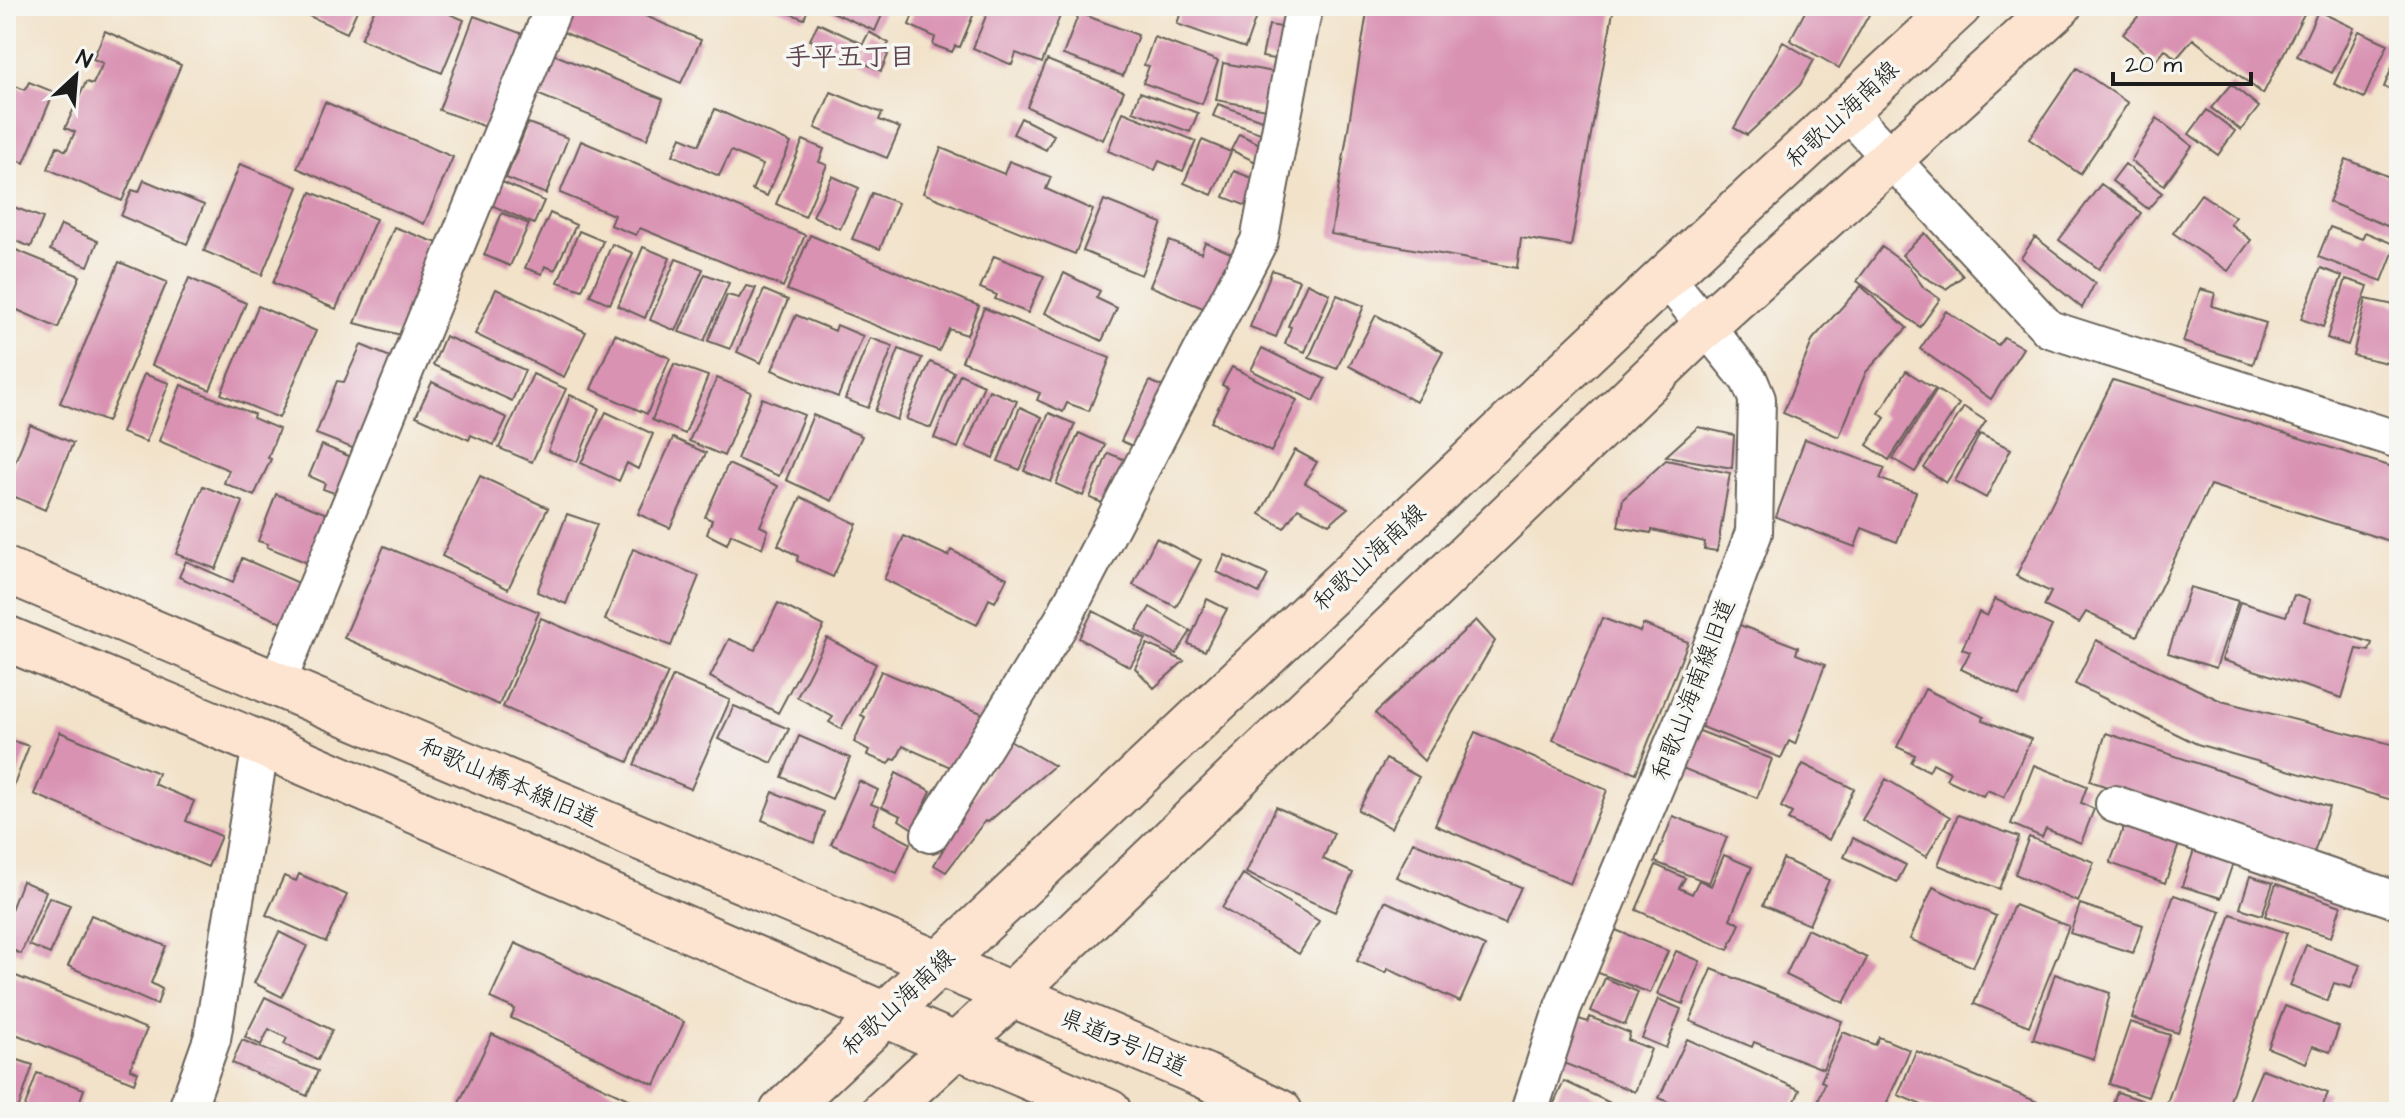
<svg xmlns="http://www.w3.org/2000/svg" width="2405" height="1118" font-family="'Architects Daughter','Klee One',sans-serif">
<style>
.building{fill:#d992b2}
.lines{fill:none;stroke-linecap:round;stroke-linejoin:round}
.street-casing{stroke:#676159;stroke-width:40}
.secondary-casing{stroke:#676159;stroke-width:48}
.street{stroke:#fff;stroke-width:36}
.secondary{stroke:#fde4d0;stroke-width:44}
.labels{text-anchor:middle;stroke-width:7;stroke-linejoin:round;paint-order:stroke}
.street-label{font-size:24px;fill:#1c1c1c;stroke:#f6f6f2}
.neighbourhood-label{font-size:26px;font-weight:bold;fill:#5e4550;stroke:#f6f6f2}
</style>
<rect width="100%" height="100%" fill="#f6f6f2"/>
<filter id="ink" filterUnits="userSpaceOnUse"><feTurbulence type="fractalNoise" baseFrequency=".0125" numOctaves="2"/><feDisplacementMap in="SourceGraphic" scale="16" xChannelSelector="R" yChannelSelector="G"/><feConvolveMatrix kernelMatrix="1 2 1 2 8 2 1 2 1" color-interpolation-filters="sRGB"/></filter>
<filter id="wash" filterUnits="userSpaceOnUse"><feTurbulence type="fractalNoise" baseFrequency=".006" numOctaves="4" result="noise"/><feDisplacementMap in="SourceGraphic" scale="32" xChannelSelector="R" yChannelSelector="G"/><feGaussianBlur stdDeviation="1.8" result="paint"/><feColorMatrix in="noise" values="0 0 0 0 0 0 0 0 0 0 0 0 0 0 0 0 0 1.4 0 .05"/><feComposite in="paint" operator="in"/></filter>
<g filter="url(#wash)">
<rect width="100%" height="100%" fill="#f2e2c9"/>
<g id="blocks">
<path class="building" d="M287,6H359L347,33Z
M376,6H431L464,20L442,73L361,39Z
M575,6H623L701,40L681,83L563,32Z
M771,6H809L804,19Z
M832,6H886L875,31L830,11Z
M916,6H977L960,47L955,46L952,52L933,45L935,37L909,25Z
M990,6L1063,8L1042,63L1016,53L1012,65L973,48Z
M1183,6H1245L1258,11L1245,48L1177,24Z
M1368,6H1614L1571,246L1521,238L1517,268L1331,234Z
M1808,6H1856L1870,13L1839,68L1790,40Z
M2147,6H2308L2263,94L2193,39L2176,59L2165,49L2155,61L2123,34Z
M2318,11L2354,28L2332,73L2297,56Z
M1079,13L1138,35L1123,76L1063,55Z
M474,16L531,37L497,131L439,110Z
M818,23L861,43L852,60L810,40Z
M1269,25L1305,31L1298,63L1262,57Z
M105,31L181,65L122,201L48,169L57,146L66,151L75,132L65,128L86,82L93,84L103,63L93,59Z
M2359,31L2388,44L2364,98L2334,84Z
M869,32L889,43L883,52L888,55L881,71L855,59Z
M1154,37L1218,61L1202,104L1143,83L1149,66L1144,65Z
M1783,42L1814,60L1800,85L1747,135L1734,128Z
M2399,51V94L2384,87Z
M553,54L663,99L647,139L537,94Z
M1047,60L1124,91L1103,140L1027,107Z
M1223,63L1285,74L1278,111L1216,100Z
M2077,68L2128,103L2080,174L2029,139Z
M6,70L13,73L8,83L25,90L29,82L54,92L24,163L6,155Z
M2231,84L2259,107L2241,130L2211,108Z
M831,92L882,113L879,120L900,128L887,158L815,128Z
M1140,92L1198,113L1190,132L1133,111Z
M325,102L453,157L424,224L297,168Z
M1218,104L1281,127L1277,139L1213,116Z
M715,109L791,143L767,196L752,190L763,165L731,151L719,176L673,155L681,137L699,145Z
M2207,110L2235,131L2218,155L2189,134Z
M1123,112L1196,141L1183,171L1159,161L1155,170L1108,151Z
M1021,118L1054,135L1046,150L1013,134Z
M2157,118L2192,146L2164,185L2131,161Z
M528,123L568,138L546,194L506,178Z
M1239,134L1272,150L1264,166L1231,150Z
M803,140L824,149L819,162L827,165L805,217L776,204Z
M1202,140L1231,152L1212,195L1184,183Z
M581,141L805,235L783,287L640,228L636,235L610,225L614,215L560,193Z
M941,148L1004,174L1009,161L1051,177L1046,189L1093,210L1075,254L923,193Z
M2346,159L2399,181V231L2329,202Z
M240,164L298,187L262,275L204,251Z
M2125,164L2162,193L2148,209L2112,181Z
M1234,171L1267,184L1257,210L1224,197Z
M832,176L859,188L840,229L813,216Z
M144,180L204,205L187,244L121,216L132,190L139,192Z
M500,181L544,201L534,224L489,204Z
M2101,184L2141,213L2099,269L2059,240Z
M311,192L376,219L336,309L273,283Z
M872,193L898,203L880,249L852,239Z
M2201,194L2235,217L2230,224L2251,240L2228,271L2173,233Z
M1104,200L1162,223L1141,275L1083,251Z
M11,206L43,218L31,247L6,237V218Z
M502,213L529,224L510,266L484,255Z
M550,213L576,225L555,270L545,266L542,274L525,268Z
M61,225L98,241L88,266L50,250Z
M394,227L454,249L416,339L355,323Z
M2330,227L2362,239L2365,232L2396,245L2382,281L2318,257Z
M579,231L603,241L582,290L558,282Z
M1925,233L1963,276L1946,289L1924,277L1902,255Z
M810,235L979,306L967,335L949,329L939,351L787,290Z
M2035,237L2095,283L2082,308L2021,258Z
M1169,241L1201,253L1205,242L1258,265L1234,321L1150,286Z
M612,244L633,253L610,304L590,295Z
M6,246L80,276L58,328L6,305Z
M643,247L670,258L645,318L618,306Z
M1882,247L1909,267L1924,288L1940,299L1920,327L1857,281Z
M994,256L1044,276L1028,313L995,299L997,295L980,288Z
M676,259L703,269L676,331L650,320Z
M119,262L167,282L107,422L60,403Z
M2321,268L2342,276L2323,327L2301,319Z
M1272,270L1299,280L1276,337L1250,327Z
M1064,273L1100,291L1096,298L1117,308L1102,341L1045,313Z
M705,274L729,283L704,341L679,332Z
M189,278L246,303L210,390L152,365Z
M2346,279L2368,286L2348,345L2327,338Z
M1307,283L1330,294L1305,352L1285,344L1291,327L1288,326Z
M746,286L756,288L730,349L708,341L727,295L739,298Z
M1861,286L1907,328L1866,372L1839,437L1783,413L1813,339Z
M496,289L586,332L564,377L475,334Z
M2200,289L2215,293L2212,306L2266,323L2253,364L2183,342Z
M764,290L788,300L761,363L737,352Z
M1337,295L1364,306L1337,369L1309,358Z
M2366,299L2399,306V366L2353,355Z
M258,306L316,331L279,418L221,394Z
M984,308L1110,358L1089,411L1067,403L1063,412L1037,400L1040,393L962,361Z
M1946,311L1998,345L2004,337L2023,348L1991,399L1920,349Z
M796,315L835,331L837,325L863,336L838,397L772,370Z
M1376,315L1443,352L1416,402L1349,366Z
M615,334L670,358L647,414L591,389Z
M445,336L525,370L512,401L433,365Z
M870,338L893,346L868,408L845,399Z
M361,345L410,365L373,456L316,434L337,381L344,382Z
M1262,348L1325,379L1314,401L1251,370Z
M899,349L922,358L897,420L875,411Z
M930,362L954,372L931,428L906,419Z
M674,364L708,376L685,434L652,420Z
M1232,367L1297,400L1271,452L1211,422L1228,388L1222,385Z
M1906,371L1935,389L1889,460L1867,445L1885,418L1879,413Z
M144,374L169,383L146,442L122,433Z
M533,374L566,389L532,462L499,448Z
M960,374L984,385L958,448L934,438Z
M717,378L751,392L724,456L689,441Z
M2113,380L2399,469V544L2210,485L2137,636L2086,612L2079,623L2044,606L2051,592L2016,576Z
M1150,381L1192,400L1163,459L1121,441Z
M432,382L507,418L494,445L471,435L469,440L416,416Z
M181,385L254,414L253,418L279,429L268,458L271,459L254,496L224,483L229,470L159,441Z
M989,390L1017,401L993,458L966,447Z
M1937,390L1959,404L1915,472L1893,459Z
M570,395L599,408L577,462L548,451Z
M762,398L804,415L779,476L737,459Z
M1020,407L1042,417L1020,470L998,461Z
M1964,407L1986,421L1946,483L1924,468Z
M606,412L653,434L638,469L627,463L619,481L581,463Z
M1049,413L1075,424L1051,482L1024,471Z
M813,415L862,436L832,501L786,480Z
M30,425L73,443L45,510L6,493V484Z
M1698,427L1734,435L1732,468L1666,456Z
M1079,433L1105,445L1083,496L1056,484Z
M1980,434L2011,449L1986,498L1955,481Z
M673,438L706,453L670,528L638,514Z
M1805,439L1885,468L1880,479L1916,492L1897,542L1862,528L1855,547L1776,517Z
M322,445L368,464L337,494L323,489L325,483L309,476Z
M1295,450L1317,462L1305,483L1348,508L1329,524L1298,508L1284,528L1260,514Z
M1108,453L1146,468L1127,513L1090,498Z
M1666,460L1730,473L1717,551L1704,549L1705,542L1652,530L1651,533L1618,527L1623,499Z
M728,464L778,486L760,526L768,530L762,548L731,534L727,544L707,534L712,520L705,517Z
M480,476L548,508L508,589L442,556Z
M203,486L243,502L216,569L176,554Z
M276,494L345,521L326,570L267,547L268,544L258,541Z
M801,497L857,524L833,577L797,561L798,556L778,545Z
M567,514L597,524L566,604L537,592Z
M904,536L948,556L951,550L1007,578L995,602L989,599L977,625L884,579Z
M1156,538L1201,560L1176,607L1133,585Z
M384,546L539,612L499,705L344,638Z
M633,549L699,576L671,646L605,620Z
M1225,555L1268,575L1259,593L1217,572Z
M242,558L324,594L307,634L179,577L186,561L233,582Z
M2190,587L2238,601L2216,668L2168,653Z
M2294,595L2310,600L2304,621L2372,643L2369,651L2357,649L2342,698L2222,660L2240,602L2286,616Z
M1207,599L1227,609L1205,651L1188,644Z
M1995,599L2052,626L2019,697L1961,669L1970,652L1962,649L1979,612L1987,616Z
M778,603L824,626L778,713L710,677L729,639L755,650Z
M1150,607L1191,631L1176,654L1136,630Z
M1093,611L1146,639L1130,667L1079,638Z
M541,618L668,673L628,762L503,707Z
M1602,618L1640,632L1643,624L1688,642L1636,773L1553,740Z
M1476,620L1495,641L1424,761L1375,713Z
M1737,624L1798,647L1796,654L1825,665L1795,744L1789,741L1781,758L1697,725Z
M827,638L876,664L841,729L829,722L833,717L797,697Z
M2096,640L2221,701L2399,746V802L2197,744L2075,684Z
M1147,644L1184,661L1154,688L1135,668Z
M2397,647H2399V670L2394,669Z
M881,671L998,720L973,777L903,746L896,760L892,759L889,764L867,755L869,750L854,742L865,717L861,715Z
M673,676L730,700L691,789L634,765Z
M1925,689L1984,717L1983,720L2031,739L2004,797L1987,790L1983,796L1946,779L1950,772L1933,763L1929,771L1911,762L1915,755L1897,747Z
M734,706L789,729L772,763L718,739Z
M1697,730L1772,759L1757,798L1682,768Z
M60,732L158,773L154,784L194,801L186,821L221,836L208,867L34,794Z
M1475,732L1607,790L1570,884L1435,825Z
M2106,733L2329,807L2313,856L2090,781Z
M799,736L850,758L832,799L782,777Z
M6,739L29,746L9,798L6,797Z
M1008,739L1054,766L988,822L985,821L946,872L934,865Z
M1386,759L1419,777L1391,828L1358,810Z
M1803,764L1854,789L1829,840L1788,820L1792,813L1781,807Z
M2034,765L2087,786L2081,803L2094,809L2081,843L2046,829L2042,837L2011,824Z
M896,773L931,791L913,829L899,820L901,816L882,807Z
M1886,779L1950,817L1926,857L1862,820Z
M859,781L878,790L871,804L879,807L873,824L910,843L897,873L831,844Z
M773,792L824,812L814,843L762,820Z
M1276,807L1334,833L1323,859L1353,873L1335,912L1246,873Z
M1958,815L2019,837L1999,889L1938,865Z
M1673,816L1727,837L1709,883L1655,862Z
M2128,816L2182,836L2165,883L2110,863Z
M2029,837L2094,862L2078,902L2015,874Z
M1853,838L1906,865L1897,882L1844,857Z
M1413,842L1521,887L1505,924L1396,877Z
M2196,844L2235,857L2221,898L2182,886Z
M1724,855L1752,867L1730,919L1740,924L1728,950L1636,910L1656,865L1685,878L1679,888L1692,894L1699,880L1711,886Z
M1783,859L1829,880L1809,925L1763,905Z
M299,874L347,895L326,942L266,915L284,876L296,881Z
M1243,874L1319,921L1299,954L1222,908Z
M2250,876L2273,883L2262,915L2240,908Z
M22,881L46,891L21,954L6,947V923Z
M2276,884L2341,906L2331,937L2265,916Z
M1933,887L1996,916L1973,967L1910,939Z
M2174,895L2221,911L2178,1033L2132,1018Z
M49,897L70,905L50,954L29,945Z
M1385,901L1485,946L1460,1002L1388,969L1386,973L1357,961Z
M2080,904L2143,925L2133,953L2070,933Z
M2014,905L2069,926L2029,1026L1974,1004Z
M2231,914L2287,933L2226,1112H2164Z
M91,915L166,946L151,983L162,989L157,1005L68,966Z
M1613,929L1668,951L1650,993L1596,972Z
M1807,929L1867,958L1844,1003L1786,975Z
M279,932L307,946L282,997L254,983Z
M515,943L684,1022L655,1085L511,1018L515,1009L490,998Z
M2306,945L2360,965L2351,988L2334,983L2327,1001L2290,986Z
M1676,951L1700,961L1683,1004L1657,994Z
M1712,969L1842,1021L1823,1069L1754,1042L1752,1047L1690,1021Z
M6,972L147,1029L130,1069L138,1072L134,1083L6,1030Z
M2055,974L2110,993L2094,1059L2033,1039Z
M1605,978L1638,992L1625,1025L1591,1011Z
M265,997L332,1030L318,1060L284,1044L287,1038L269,1029L261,1045L245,1037Z
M1658,999L1681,1009L1666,1048L1642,1038Z
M2285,1006L2339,1027L2330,1052L2313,1046L2306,1063L2268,1048Z
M1590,1017L1630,1033L1628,1040L1651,1049L1635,1092L1561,1062L1579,1019L1588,1022Z
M2130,1022L2170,1035L2148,1097L2109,1084Z
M1843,1032L1875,1045L1879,1037L1910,1050L1883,1112H1866L1853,1106L1851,1112H1833L1817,1105L1825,1083L1821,1081Z
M492,1034L655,1112H473L458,1105Z
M1687,1039L1800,1090L1790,1112H1692L1659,1098Z
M242,1040L318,1071L307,1096L232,1063Z
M1916,1051L2040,1103L2036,1112H1938L1898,1095Z
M6,1056L33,1065L17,1112H6Z
M2262,1069L2328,1093L2320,1112H2244Z
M37,1073L84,1089L76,1112H23Z
M1564,1081L1623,1109L1621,1112H1550Z
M2117,1092L2144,1101L2141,1112H2110Z
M208,1097L239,1112H201Z"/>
</g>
</g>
<g filter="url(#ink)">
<use href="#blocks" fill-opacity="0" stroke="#676159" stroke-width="2"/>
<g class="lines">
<defs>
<path id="street" d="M1846,110L2049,329L2399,440
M277,684L554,6
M2114,804L2399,901
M930,834L1062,621L1259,241L1304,6
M186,1112L212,1039L261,744
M1529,1112L1563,1007L1692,699L1754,532L1757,399L1749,380L1666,277"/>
<path id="secondary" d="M6,570L1205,1076L1280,1112
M6,638L261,744L1109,1112
M782,1112L1666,277L1959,6
M884,1112L1011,995L1705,326L2059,6"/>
</defs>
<use href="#street" class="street-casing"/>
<use href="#secondary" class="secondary-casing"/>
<use href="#street" class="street"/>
<use href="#secondary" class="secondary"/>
</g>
</g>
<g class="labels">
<g class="street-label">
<text transform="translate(1842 114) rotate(-43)" y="8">和歌山海南線</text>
<text transform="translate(1369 557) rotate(-43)" y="8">和歌山海南線</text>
<text transform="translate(1693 689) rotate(-69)" y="8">和歌山海南線旧道</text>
<text transform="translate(509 782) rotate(23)" y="8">和歌山橋本線旧道</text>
<text transform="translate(898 1002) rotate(-43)" y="8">和歌山海南線</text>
<text transform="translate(1124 1042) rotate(23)" y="8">県道13号旧道</text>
</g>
<g class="neighbourhood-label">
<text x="850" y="65">手平五丁目</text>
</g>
</g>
<rect width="2405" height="1118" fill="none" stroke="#f6f6f2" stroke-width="32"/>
<g transform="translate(76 76) rotate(26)" stroke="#f6f6f2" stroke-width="6" paint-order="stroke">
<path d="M0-6L14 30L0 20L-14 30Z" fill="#1c1c1c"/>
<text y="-12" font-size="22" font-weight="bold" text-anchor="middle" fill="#1c1c1c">N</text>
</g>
<path d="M2113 72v12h138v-12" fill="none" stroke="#1c1c1c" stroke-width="4"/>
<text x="2125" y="72" font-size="24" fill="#1c1c1c" stroke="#f6f6f2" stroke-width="6" paint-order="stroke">20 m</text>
</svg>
